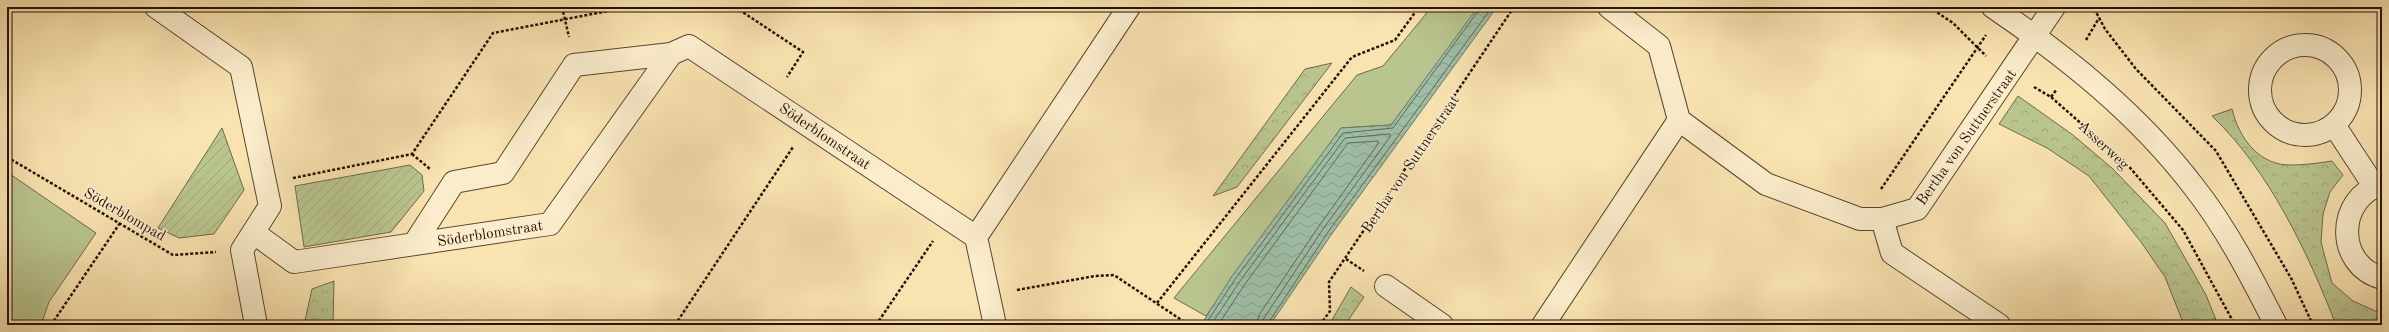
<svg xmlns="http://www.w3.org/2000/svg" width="2389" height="332" font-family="'Old Standard TT',serif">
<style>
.green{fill:#b9c58f;stroke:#6e6b48}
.forest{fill:url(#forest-crowns);stroke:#6e6b48}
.garden{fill:url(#garden-furrows);stroke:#6e6b48}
.water{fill:url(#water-waves);stroke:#6d7965}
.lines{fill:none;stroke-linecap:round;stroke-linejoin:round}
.shore{stroke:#616854;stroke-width:1}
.minor-casing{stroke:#59462e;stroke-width:24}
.tertiary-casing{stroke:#59462e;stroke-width:24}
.path{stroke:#241102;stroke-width:2.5;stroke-dasharray:3 2;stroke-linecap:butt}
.minor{stroke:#fbedcc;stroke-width:22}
.tertiary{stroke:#fbedcc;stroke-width:22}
.labels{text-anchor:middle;stroke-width:3;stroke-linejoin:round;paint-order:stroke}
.street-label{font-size:15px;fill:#241102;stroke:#fbedcc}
</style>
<defs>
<pattern id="forest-crowns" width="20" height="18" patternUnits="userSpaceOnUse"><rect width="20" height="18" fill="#b9c58f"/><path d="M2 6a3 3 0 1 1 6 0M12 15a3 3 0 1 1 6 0" fill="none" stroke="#9fa87a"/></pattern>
<pattern id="garden-furrows" width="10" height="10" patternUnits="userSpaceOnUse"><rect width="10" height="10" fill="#b9c58f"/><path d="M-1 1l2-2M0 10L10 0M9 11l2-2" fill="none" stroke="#9fa87a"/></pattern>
<pattern id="water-waves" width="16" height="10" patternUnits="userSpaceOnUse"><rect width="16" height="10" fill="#9ebfa7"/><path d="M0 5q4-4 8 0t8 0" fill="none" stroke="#88a38e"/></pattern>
</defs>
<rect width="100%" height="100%" fill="#f9e4b1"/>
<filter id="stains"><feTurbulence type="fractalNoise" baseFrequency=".005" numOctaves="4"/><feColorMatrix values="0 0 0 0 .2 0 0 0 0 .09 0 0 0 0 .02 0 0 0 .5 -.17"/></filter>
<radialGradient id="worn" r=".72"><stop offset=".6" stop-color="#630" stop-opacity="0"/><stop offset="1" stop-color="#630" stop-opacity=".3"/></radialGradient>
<path class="green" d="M1426,7H1482L1391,125L1341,128L1206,316L1174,298L1357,75L1383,66L1426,14Z
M7,172L96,233L49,302L41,325H7Z"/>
<path class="forest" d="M1332,63L1237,187L1213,196L1305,69Z
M2018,96L2073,135L2113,169L2165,223L2206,295L2218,325H2184L2165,277L2141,242L2089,176L2047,148L1999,124Z
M2232,109C2239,138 2259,166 2292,165C2305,165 2319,163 2332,161L2343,175L2330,192L2323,214L2321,242L2332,283L2353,301L2382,314V325H2336C2308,253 2269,170 2212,116Z
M334,281L333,325H304L312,289Z
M1351,287L1364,297L1345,325H1329Z"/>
<path class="garden" d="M222,128L244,190L214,234L179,238L158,228Z
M410,165L422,175L424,191L391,232L304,247L295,186Z"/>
<path class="water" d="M1478,7H1497L1331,235L1270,325H1201L1232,276L1341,128L1391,125Z"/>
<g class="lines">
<path class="shore" d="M1205,325L1236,278L1343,133L1393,128L1481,7
M1211,325L1240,281L1345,138L1390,134V137L1323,229L1264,318L1262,325
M1218,325L1245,284L1348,143L1378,141V144L1319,226L1259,315L1256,325
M1267,325L1328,232L1492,7"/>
<defs>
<path id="minor" d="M156,7L241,67L270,206L242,250L256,325
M1609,7L1659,46L1679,120L1766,184L1860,219H1882L1917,209L2054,7
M2260 90a45 45 0 1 1 90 0a45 45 0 1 1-90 0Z
M2334,125L2374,186
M2382,184C2336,198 2335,265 2382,278
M1882,219L1892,253L1999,325
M254,233L294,262L550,224L671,54
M976,237L1129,7
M414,244L454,182L503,173L574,65L671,54L689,46L976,237L995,325
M1386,286L1442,325
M1543,325L1679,120"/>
<path id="tertiary" d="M1993,7C2068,58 2138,114 2194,187C2227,229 2252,278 2276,325"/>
</defs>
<use href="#minor" class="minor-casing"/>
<use href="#tertiary" class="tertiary-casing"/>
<path class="path" d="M562,7L569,37
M735,7L803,52L787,77
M1929,7L1953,23L1986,56
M2089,7L2096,12L2105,29L2136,69L2216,151L2291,278L2313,325
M2096,12L2099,7
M2086,40L2099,18
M2034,87L2051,97L2126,163L2183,230L2235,325
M2051,97L2057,89
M412,154L430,169
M7,157L173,255L216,252
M293,178L412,154L493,33L629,7
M1881,189L1986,35
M1346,259L1364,271
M1017,290L1095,276L1114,275L1189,325
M1157,303L1352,57L1395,40L1419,7
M51,325L120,223
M675,325L793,147
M876,325L933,241
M1320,325L1330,311L1329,282L1514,7"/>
<use href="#minor" class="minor"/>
<use href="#tertiary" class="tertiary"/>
</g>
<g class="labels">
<g class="street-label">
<text transform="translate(825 136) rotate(34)" y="5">Söderblomstraat</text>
<text transform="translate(1966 137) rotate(-55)" y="5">Bertha von Suttnerstraat</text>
<text transform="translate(2104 145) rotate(43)" y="5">Asserweg</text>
<text transform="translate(1410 164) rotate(-56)" y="5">Bertha von Suttnerstraat</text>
<text transform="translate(125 214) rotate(30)" y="5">Söderblompad</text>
<text transform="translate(490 233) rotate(-9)" y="5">Söderblomstraat</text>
</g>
</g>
<rect width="2389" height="332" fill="none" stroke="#f9e4b1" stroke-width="24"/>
<rect x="8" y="8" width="2373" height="316" fill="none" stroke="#241102" stroke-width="2"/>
<rect x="12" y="12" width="2365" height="308" fill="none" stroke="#241102"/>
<rect width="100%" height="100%" filter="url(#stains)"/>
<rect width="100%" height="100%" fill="url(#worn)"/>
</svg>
